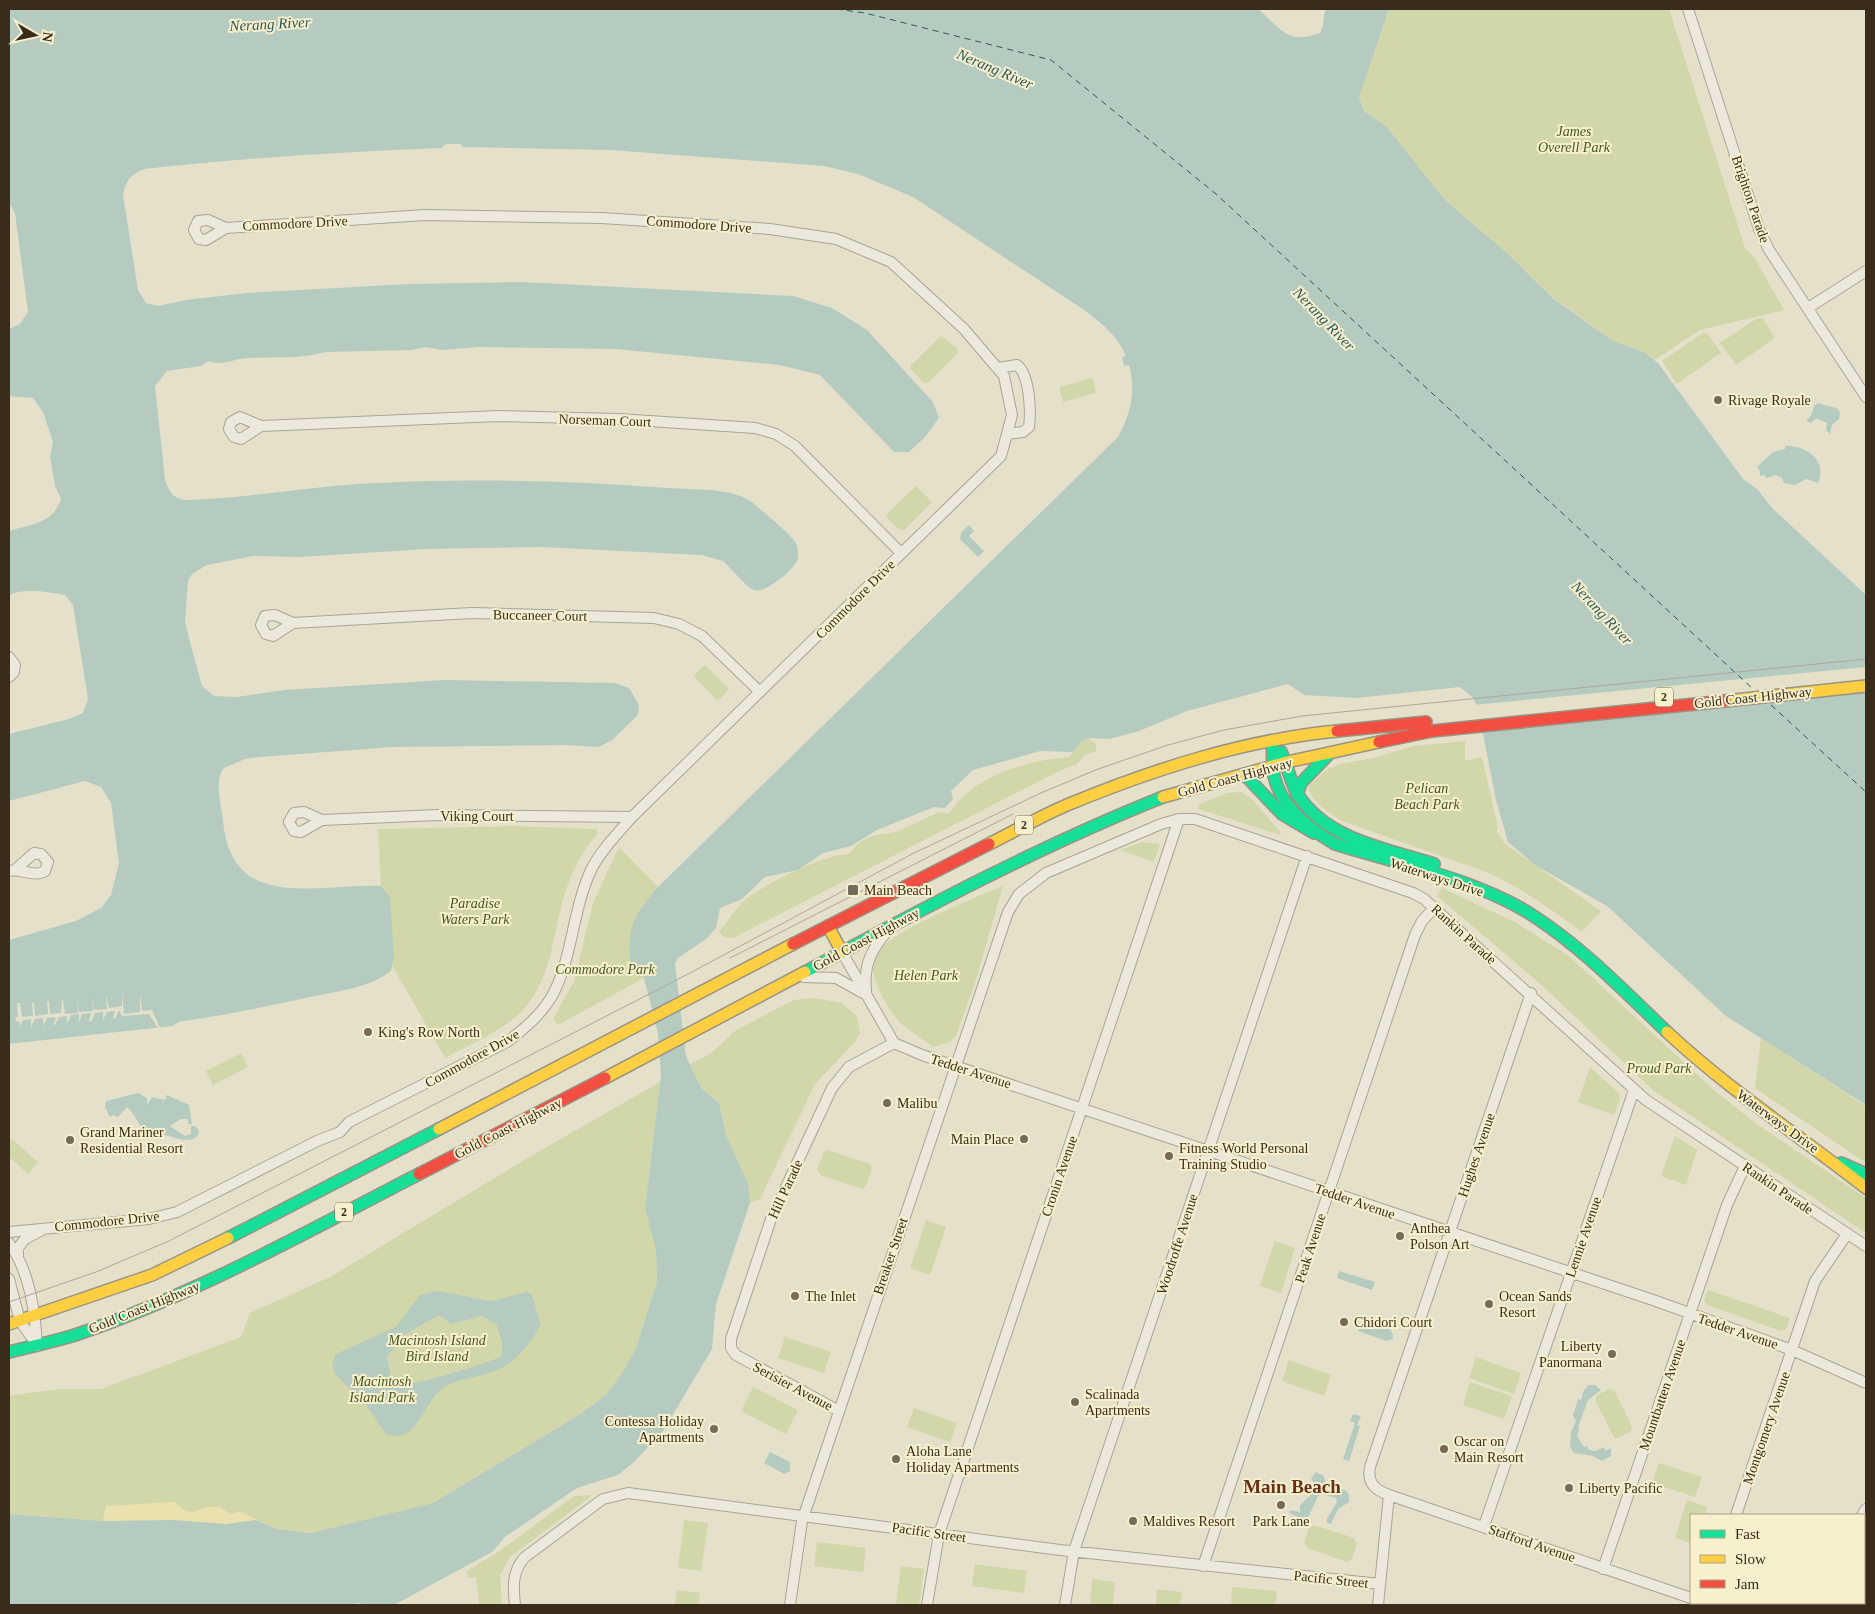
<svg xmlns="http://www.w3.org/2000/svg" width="1875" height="1614" font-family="'Times New Roman',serif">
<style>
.green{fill:#d2d7aa}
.sand{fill:#ebe1ae}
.water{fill:#b5cbc0;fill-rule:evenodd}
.pier{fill:#e5e0c9}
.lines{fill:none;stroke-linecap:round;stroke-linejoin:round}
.ferry{stroke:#29585a;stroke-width:1;stroke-dasharray:6 5;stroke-linecap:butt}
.street-casing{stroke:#aaa493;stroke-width:12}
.fast-casing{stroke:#999383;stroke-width:14}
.slow-casing{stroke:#999383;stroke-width:14}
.jam-casing{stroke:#999383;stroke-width:14}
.street{stroke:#ece9dc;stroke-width:10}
.fast{stroke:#16e098;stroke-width:11}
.slow{stroke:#ffcf43;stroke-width:11}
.jam{stroke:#f24e42;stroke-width:11}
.tram{stroke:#aba79c;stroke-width:1}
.poi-dot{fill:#756b58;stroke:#f8f0cd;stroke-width:2}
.labels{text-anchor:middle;stroke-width:4;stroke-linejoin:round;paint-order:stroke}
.shield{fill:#f8f0cd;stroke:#726750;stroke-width:1}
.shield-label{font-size:12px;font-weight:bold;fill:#392c1b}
.park-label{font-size:14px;font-style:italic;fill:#445720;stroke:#f8f0cd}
.street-label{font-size:14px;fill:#392c1b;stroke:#f8f0cd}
.poi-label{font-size:14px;fill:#392c1b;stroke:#f8f0cd;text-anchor:start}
.water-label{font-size:15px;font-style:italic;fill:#29585a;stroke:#f8f0cd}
.district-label{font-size:19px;font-weight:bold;fill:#693017;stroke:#f8f0cd}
</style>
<rect width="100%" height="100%" fill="#e5e0c9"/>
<path class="green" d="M1389,9H1669L1745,248L1754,257L1784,310L1700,330L1655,360L1644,352L1613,341L1555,299L1506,252L1445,200L1387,127L1364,111L1359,97Z
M1763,318L1775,338L1736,365L1720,343L1756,319Z
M1703,333L1708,334L1721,353L1677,384L1662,361Z
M941,336L958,349L957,354L928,383H924L911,370V365Z
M1093,378L1096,393L1063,402L1059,387Z
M916,486L932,502L904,530L898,529L885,516Z
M705,665L729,689L718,701L693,676Z
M1089,738L1096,744V751L1085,755L1077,764L1059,771L733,938L723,937L719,931C729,921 735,908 746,899C769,882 820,856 848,854L862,841L871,836L896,832L939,812L949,814C974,775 1025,761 1069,757L1081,741Z
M1465,741V761L1482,757L1497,823V832L1505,844L1601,911L1582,932C1552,910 1523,889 1489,873L1342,821C1328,812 1313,804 1308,787L1326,770L1340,764L1373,758L1413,746Z
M1241,792L1250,797L1281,833L1280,835L1198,809L1200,804L1227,793Z
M516,826L596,829L598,833C582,851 570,874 564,897C552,937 552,981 520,1013C499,1033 470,1044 445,1058L393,967L390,897L381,886L378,829Z
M1142,842L1160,844L1154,862L1120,850Z
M619,847L658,887L641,907L644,978L558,1025L553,1019L574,981L593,903Z
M1003,886L975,983L956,1036L950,1042L933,1047C924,1040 914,1034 905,1027C890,1014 867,977 874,957C882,934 979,896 1003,886Z
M1442,888L1515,922L1569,956L1715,1091L1758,1125L1866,1198V1233L1654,1091L1538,982L1437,896Z
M814,998L842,1003L857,1016L860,1033L855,1042L815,1084L760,1199L750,1203L748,1183L726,1135L719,1103L701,1088L690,1064L710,1054L736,1030L794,1000Z
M1761,1038L1866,1106V1163L1755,1088Z
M241,1053L248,1067L213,1085L206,1071Z
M1590,1067L1619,1093L1620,1098L1614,1115L1578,1102Z
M660,1082L645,1208L656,1251L657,1281L636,1348L624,1370L606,1395L582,1413L433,1503L311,1533L277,1529L240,1512L230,1514L219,1507H208L193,1512L106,1506L103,1521L9,1514V1396L58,1389H101L241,1337L250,1313L332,1276L531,1156Z
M1675,1136L1697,1150L1686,1185L1661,1176Z
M12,1139L38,1162L28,1174L9,1157V1143Z
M828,1150L870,1164L872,1168L866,1186L862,1189L820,1175L817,1170L824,1152Z
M926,1220L946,1227L930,1275L910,1268Z
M1275,1241L1295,1248L1281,1293L1260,1286Z
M1708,1290L1790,1318L1786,1329L1781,1331L1707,1305L1704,1301Z
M785,1337L831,1352L824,1373L778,1358Z
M1476,1357L1521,1373L1514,1394L1469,1378Z
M1289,1360L1331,1375L1324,1396L1282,1381Z
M1470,1382L1512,1396L1504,1419L1463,1405Z
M753,1387L798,1410L786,1434L741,1411Z
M1609,1389L1615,1391L1632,1427L1630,1432L1615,1439L1595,1400L1597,1395Z
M914,1408L957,1423L950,1442L907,1427Z
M1659,1463L1702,1477L1695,1497L1652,1483Z
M593,1495L510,1557L500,1575L502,1605H479L476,1577L468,1578L467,1571L501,1550L574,1496Z
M1687,1500L1707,1507L1705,1515H1691V1543L1675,1538Z
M684,1520L708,1523L701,1571L678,1568Z
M1314,1525L1354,1538L1357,1544L1352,1559L1347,1562L1307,1548L1304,1542L1309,1528Z
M817,1542L866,1548L863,1572L814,1566Z
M975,1564L1027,1571L1024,1593L972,1586Z
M901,1566L924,1569L919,1605H896Z
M1092,1579L1115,1582L1113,1605H1090Z
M1232,1587L1277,1591L1275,1605H1231Z
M1157,1589L1182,1592L1180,1605H1156Z
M677,1590L700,1593L699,1605H675Z"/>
<path class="sand" d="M174,1502L186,1511L193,1512L208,1507H219L230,1514L240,1512L256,1520L226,1524L174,1520L103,1521L106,1506Z"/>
<path class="water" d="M9,9H1258C1281,29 1288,45 1320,33C1325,24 1322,18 1326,9H1389L1359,97L1364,111L1387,127L1445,200L1506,252L1554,299L1613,341L1644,352L1658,363L1743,479L1757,489L1773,509L1866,595V1105L1726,1016L1607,906L1535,865L1508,842L1496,800L1478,709L1473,698L1460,687L1356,698L1304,695L1288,684L1187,711L1139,731L1109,739L1088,738L1081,741L1073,752L1040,751L973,770L951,791L953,799L945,808L934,807L877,830L851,846L823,853L798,870L765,877L742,899L720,908L716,928L706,939L678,958L675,964L686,1056L701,1088L719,1103L726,1135L748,1183L750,1203L716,1304L712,1349L663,1431L635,1461L618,1475L577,1488L505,1537L492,1552L394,1605H368L358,1603L345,1605H9V1514L103,1521L173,1520L226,1524L256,1520L277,1529L311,1533L433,1503L582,1413L606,1395L624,1370L636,1348L657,1281L656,1251L645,1208L661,1075L658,1033L644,978L630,961C628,926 634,914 658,887L1118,437C1131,413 1136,392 1129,365L1124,366L1122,357L1126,356C1118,336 1103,325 1087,312L913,197L858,174L824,166L610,150L463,147L461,144H446L441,148C341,152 243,158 144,169C130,175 126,181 123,195L138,290L146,303L158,306L186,300L247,293L409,284L523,282L793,296L832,308L867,330L933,402L939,418L925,437L909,452H894L820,375L780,365L616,349L480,347L441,350L426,347L412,350L326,352C302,359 274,357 249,358C234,358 223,367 208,361L201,366L167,371L155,386L165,480C169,491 172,497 183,500C241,499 299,488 357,484C459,478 566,480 668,488C694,490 732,487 753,503C764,513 788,531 795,542C798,546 799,557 797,561C792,571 765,594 754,590C746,587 730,567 723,561L702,555L540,547L427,549L299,557L253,556L207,565L192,574L188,581L185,622L191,646L202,686L214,696L236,697L285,690L445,680L615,683L629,688L638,703L639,710L637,716L612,740L599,747L567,745L393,747L259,757L245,759L224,768C214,781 221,804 223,820C231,914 317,883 381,886L390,897L394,957L391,971C371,987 340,991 315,996C270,1006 225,1015 179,1022L172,1026L9,1044V940L76,921L101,908L111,895L119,863L111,803L101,787L85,781L9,801V734L69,719L83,713L88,699L73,605L65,595C47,592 26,588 9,595V531C31,524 53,524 61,499L55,486L50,457L53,442L43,412L33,398L9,396V329L20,324L28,312L15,213L9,203Z
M1818,403L1836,408L1840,412L1839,419L1832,425L1830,434L1826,430L1827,423L1816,418L1811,423L1806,421L1812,414L1814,406Z
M1785,446C1806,445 1828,460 1818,483L1806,479L1795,485L1784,483L1782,478L1776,475L1767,478L1764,475L1760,476V471L1757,467L1773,452L1785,449Z
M969,525L974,531L969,536L984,551L978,557L960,539L961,533Z
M138,1093L147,1098V1105L152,1097L165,1100L167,1095L189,1105L192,1124H188V1119H181L170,1126L185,1136L191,1134V1126H195L199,1130L198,1135C189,1146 173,1136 161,1134C156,1133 151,1134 146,1131C138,1125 136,1115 127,1107L118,1117L113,1115L110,1117L105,1107L106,1101Z
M1339,1271L1375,1282L1372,1290L1337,1278Z
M437,1291L491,1301L528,1292L532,1295L541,1325C528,1347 514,1366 488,1373C474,1378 458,1379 444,1387C424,1400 418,1446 386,1434L368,1407L335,1374L332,1365L336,1354L396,1327L420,1295ZM439,1315L451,1324L482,1316L496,1324L502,1342V1356C491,1362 417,1385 406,1384C401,1383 396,1379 391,1377L387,1357L405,1334Z
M1363,1316L1377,1321V1323C1385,1326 1394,1328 1393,1339L1386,1341L1358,1331Z
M1588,1385H1595L1601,1390L1588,1400L1578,1427L1579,1430L1577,1436L1584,1447L1587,1446L1589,1450L1596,1451L1604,1447L1605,1451L1611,1448V1456L1602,1461L1593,1456L1574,1453L1570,1447L1571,1432L1576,1421L1573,1416L1578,1399L1581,1400L1583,1392Z
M1353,1414L1361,1416L1357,1425L1360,1426L1349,1461L1343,1459L1355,1423L1350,1421Z
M770,1452L790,1462V1471L784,1474L764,1463Z
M1316,1472L1324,1476L1327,1487L1345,1490L1349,1494V1502L1338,1509L1331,1524L1327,1523V1519L1337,1502L1336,1498L1321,1494L1318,1496L1308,1518L1304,1520L1289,1513L1290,1510L1300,1512V1505L1310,1496L1314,1483L1311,1478Z"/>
<path class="pier" d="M1866,667V692L1479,731L1473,705Z
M122,992L124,1014L140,1012V993L142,1011L152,1010L160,1028H158L149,1014L122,1016L119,1010L115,1019L113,1018L115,1011L107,1012L103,1020V1012L95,1013L91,1022L89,1021L91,1013L82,1014L79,1023V1014L71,1015L67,1024V1016L59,1017L55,1025L53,1024L56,1019L54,1017L47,1018L43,1026V1018L35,1019L31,1028V1019L23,1020L18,1028L20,1022L16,1021L15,1017H18L17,1003H20L22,1017L33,1016L32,1003H34L35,1016L48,1014L47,1001H49L50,1014L61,1013L62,1000H63L65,1014L78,1013L77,999L79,1012L93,1011L92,997L94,1010L107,1009L106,995L109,1008L122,1006Z"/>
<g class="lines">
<path class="ferry" d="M836,9L865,13L1051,60L1216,194L1753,689
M1771,705L1866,792"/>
<defs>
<path id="street" d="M1688,9L1759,229L1769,250L1866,397
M1808,308L1866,271
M998,368L1017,365C1030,375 1031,412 1029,427L1023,432L1007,434
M261,426L240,417L231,422L229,429L234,437L241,439L261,426L499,416L619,419L755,428L776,434L795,446L901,553
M293,623L275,615L265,616L261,625L266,634L273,636L293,623L472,613L654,618L679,624L702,636L760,692
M9,657L15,665L14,672L9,677
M322,820L304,812L294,813L289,822L294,831L301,832L322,820L437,815L632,817
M9,871C21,868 34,878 45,871L48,862L41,854L34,853L16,869
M842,952L894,1043L922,1055L1653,1300L1792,1350L1866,1383
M804,977L836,978L863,993
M866,991C864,967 869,953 885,934
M1531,993L1370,1467C1367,1483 1375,1490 1389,1495L1691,1598
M9,1232L149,1219L177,1212L317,1141L340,1132L349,1122L507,1042C524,1029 541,1015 552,996C573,958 572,909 592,868C602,849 618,833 632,817L1001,456L1012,415L1004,376L964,329L891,262L836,239L770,229L601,218L425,215L226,228L208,220L198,221L194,230L199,239L206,240L226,228
M9,1243C30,1272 35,1311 37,1346
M18,1258V1248L25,1239L42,1230
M9,1279L20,1321L37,1345
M839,1411L736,1355L731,1348V1339L771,1219L832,1088L849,1067L894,1043
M1736,1515L1815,1281L1847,1234
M1862,1515L1866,1509
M1484,1526L1634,1090
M1864,1557L1866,1559
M1203,1566L1415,935L1422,921L1435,907
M1603,1569L1727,1205L1745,1166
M1705,1603L1710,1605
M515,1605C513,1587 512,1571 525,1557L603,1499L628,1493L1060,1550L1380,1584
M790,1605L802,1521L1008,912L1019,894L1046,873L1161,824L1179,819H1195L1413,893L1424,899L1646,1100L1866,1246
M927,1605L939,1534L1179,819
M1065,1605L1074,1551L1307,856
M1378,1605L1389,1495
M1805,1605L1806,1603"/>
<path id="fast" d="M1272,741C1273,753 1272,765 1274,776C1281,807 1309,829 1335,844C1397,863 1482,881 1535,917C1584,949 1625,992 1667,1032
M1281,752C1288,766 1290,782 1298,795C1327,840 1387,849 1434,864
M1245,775L1282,814L1314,833
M1297,795L1301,783L1330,753
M805,972C922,909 1040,846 1163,797
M1841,1163L1866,1174
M228,1238L439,1129
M9,1352C30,1347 51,1342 72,1336C193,1296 306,1232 419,1174"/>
<path id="slow" d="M1725,701L1866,686
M1163,797L1287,762L1379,742
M989,844C1015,831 1041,816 1067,805C1154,769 1244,740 1337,731
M828,926L842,952
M1667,1032C1729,1090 1800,1136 1866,1188
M605,1078L805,972
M439,1129L793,944
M9,1324L152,1275L228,1238"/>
<path id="jam" d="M1337,731L1426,722
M1379,742L1432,731L1725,701
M793,944L989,844
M419,1174L605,1078"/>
</defs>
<use href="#street" class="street-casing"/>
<use href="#fast" class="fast-casing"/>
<use href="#slow" class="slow-casing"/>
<use href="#jam" class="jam-casing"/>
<use href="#street" class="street"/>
<use href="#fast" class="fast"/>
<use href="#slow" class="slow"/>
<use href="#jam" class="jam"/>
<path class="tram" d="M730,958L1013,814
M9,1302L96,1272L169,1241L690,973L912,854L1041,793L1098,769L1168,745L1224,730L1302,716L1866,659"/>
</g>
<g class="poi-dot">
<circle cx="1718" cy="400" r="5"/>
<rect x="847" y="884" width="12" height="12" rx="2.5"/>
<circle cx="368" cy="1032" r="5"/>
<circle cx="887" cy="1103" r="5"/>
<circle cx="1024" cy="1139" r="5"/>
<circle cx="70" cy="1140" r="5"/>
<circle cx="1169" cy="1156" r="5"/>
<circle cx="1400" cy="1236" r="5"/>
<circle cx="795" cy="1296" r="5"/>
<circle cx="1489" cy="1304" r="5"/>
<circle cx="1344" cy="1322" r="5"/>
<circle cx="1612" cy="1354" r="5"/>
<circle cx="1075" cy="1402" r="5"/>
<circle cx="714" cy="1429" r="5"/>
<circle cx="1444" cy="1449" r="5"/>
<circle cx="896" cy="1459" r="5"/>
<circle cx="1569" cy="1488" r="5"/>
<circle cx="1281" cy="1505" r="5"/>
<circle cx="1133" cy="1521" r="5"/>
</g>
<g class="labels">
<g class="shield">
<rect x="1655" y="687.5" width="18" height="19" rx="4"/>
<rect x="1015" y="815.5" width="18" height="19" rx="4"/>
<rect x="335" y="1202.5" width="18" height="19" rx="4"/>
</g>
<g class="shield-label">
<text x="1664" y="701">2</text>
<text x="1024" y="829">2</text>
<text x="344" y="1216">2</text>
</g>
<g class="park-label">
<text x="1574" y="136">James<tspan x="1574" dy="16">Overell Park</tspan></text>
<text x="1427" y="793">Pelican<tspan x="1427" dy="16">Beach Park</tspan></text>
<text x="475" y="908">Paradise<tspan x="475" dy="16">Waters Park</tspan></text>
<text x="605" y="974">Commodore Park</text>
<text x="926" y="980">Helen Park</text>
<text x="1659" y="1073">Proud Park</text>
<text x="437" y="1345">Macintosh Island<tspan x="437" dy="16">Bird Island</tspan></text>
<text x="382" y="1386">Macintosh<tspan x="382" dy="16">Island Park</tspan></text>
</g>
<g class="street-label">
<text transform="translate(1751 199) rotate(71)" y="5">Brighton Parade</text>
<text transform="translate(295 223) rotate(-3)" y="5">Commodore Drive</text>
<text transform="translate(699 224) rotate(4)" y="5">Commodore Drive</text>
<text transform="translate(605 420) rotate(2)" y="5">Norseman Court</text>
<text transform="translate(855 599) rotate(-45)" y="5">Commodore Drive</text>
<text transform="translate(540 615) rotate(1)" y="5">Buccaneer Court</text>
<text transform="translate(1753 697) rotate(-6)" y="5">Gold Coast Highway</text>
<text transform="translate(1235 777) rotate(-15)" y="5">Gold Coast Highway</text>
<text x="477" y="821">Viking Court</text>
<text transform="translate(1437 877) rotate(18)" y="5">Waterways Drive</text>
<text transform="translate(1464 934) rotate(42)" y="5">Rankin Parade</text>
<text transform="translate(866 939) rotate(-28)" y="5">Gold Coast Highway</text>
<text transform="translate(472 1058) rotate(-29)" y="5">Commodore Drive</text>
<text transform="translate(971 1071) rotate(18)" y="5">Tedder Avenue</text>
<text transform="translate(1778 1121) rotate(36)" y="5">Waterways Drive</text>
<text transform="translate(508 1128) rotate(-27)" y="5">Gold Coast Highway</text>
<text transform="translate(1476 1155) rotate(-71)" y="5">Hughes Avenue</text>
<text transform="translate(1059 1176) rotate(-71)" y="5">Cronin Avenue</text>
<text transform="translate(1778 1188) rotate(34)" y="5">Rankin Parade</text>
<text transform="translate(785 1189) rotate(-65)" y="5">Hill Parade</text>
<text transform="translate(1355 1201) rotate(19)" y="5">Tedder Avenue</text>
<text transform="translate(107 1221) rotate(-6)" y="5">Commodore Drive</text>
<text transform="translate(1583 1237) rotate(-71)" y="5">Lennie Avenue</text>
<text transform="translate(1177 1244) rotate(-72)" y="5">Woodroffe Avenue</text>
<text transform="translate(1310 1248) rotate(-72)" y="5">Peak Avenue</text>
<text transform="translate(890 1256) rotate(-71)" y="5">Breaker Street</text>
<text transform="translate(144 1307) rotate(-22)" y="5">Gold Coast Highway</text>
<text transform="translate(1738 1331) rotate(19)" y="5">Tedder Avenue</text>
<text transform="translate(793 1386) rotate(28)" y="5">Serisier Avenue</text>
<text transform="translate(1662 1395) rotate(-71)" y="5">Mountbatten Avenue</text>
<text transform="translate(1766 1428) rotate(-71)" y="5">Montgomery Avenue</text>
<text transform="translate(929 1532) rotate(8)" y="5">Pacific Street</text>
<text transform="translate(1532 1543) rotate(19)" y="5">Stafford Avenue</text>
<text transform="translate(1331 1579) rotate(6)" y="5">Pacific Street</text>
</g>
<g class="poi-label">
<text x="1728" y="405">Rivage Royale</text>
<text x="864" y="895">Main Beach</text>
<text x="378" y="1037">King's Row North</text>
<text x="897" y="1108">Malibu</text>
<text x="80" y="1137">Grand Mariner<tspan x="80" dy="16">Residential Resort</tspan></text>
<text x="1014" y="1144" text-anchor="end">Main Place</text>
<text x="1179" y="1153">Fitness World Personal<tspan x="1179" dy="16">Training Studio</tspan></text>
<text x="1410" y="1233">Anthea<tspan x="1410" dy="16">Polson Art</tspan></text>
<text x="805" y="1301">The Inlet</text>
<text x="1499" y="1301">Ocean Sands<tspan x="1499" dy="16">Resort</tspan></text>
<text x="1354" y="1327">Chidori Court</text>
<text x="1602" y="1351" text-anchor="end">Liberty<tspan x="1602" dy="16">Panormana</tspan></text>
<text x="1085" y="1399">Scalinada<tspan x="1085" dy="16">Apartments</tspan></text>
<text x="704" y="1426" text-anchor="end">Contessa Holiday<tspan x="704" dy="16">Apartments</tspan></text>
<text x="1454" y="1446">Oscar on<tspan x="1454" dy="16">Main Resort</tspan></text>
<text x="906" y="1456">Aloha Lane<tspan x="906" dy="16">Holiday Apartments</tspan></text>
<text x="1579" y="1493">Liberty Pacific</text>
<text x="1143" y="1526">Maldives Resort</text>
<text x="1281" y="1526" text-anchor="middle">Park Lane</text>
</g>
<g class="water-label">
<text transform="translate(270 24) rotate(-3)" y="5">Nerang River</text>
<text transform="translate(995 69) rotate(23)" y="5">Nerang River</text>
<text transform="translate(1324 319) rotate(46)" y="5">Nerang River</text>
<text transform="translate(1602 613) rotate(47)" y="5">Nerang River</text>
</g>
<g class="district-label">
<text x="1292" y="1493">Main Beach</text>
</g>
</g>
<rect width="1875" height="1614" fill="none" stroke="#392c1b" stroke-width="20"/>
<rect x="1690" y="1514" width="175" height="90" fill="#f8f0cd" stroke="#aca286"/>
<rect x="1700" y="1530" width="25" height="8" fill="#16e098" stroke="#aca286"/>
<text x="1735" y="1539" font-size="15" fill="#392c1b">Fast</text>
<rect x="1700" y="1555" width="25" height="8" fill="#ffcf43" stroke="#aca286"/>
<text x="1735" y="1564" font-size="15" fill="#392c1b">Slow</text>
<rect x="1700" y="1580" width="25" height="8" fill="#f24e42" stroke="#aca286"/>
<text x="1735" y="1589" font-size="15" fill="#392c1b">Jam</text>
<g transform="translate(35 35) rotate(99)" stroke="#f8f0cd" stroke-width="4" paint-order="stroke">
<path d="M0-4L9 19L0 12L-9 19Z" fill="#392c1b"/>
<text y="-8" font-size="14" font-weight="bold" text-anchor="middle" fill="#392c1b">N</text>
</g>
</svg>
